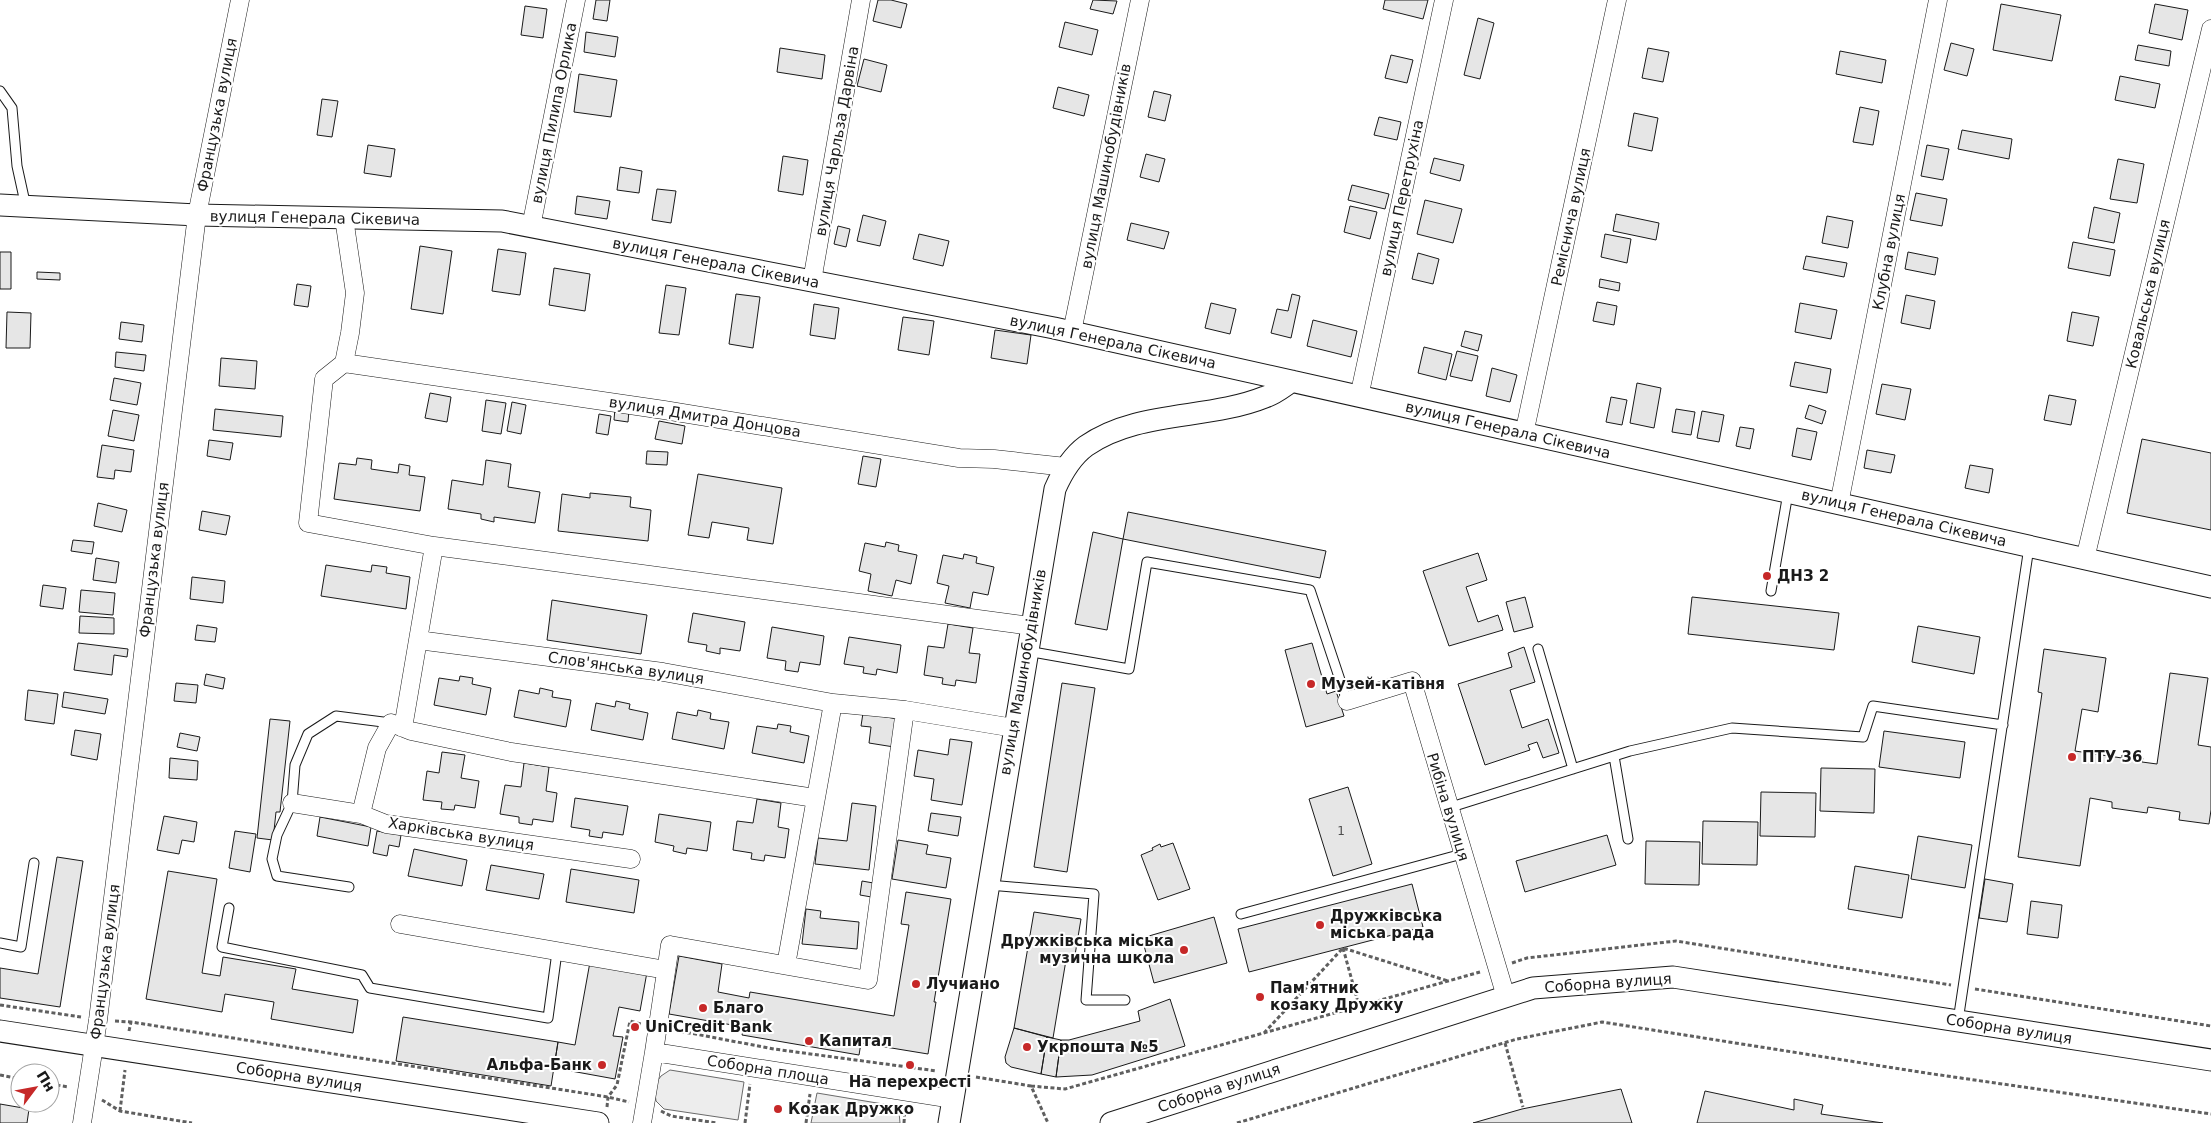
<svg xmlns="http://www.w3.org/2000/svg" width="2211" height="1123" font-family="'DejaVu Sans',sans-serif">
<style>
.green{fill:#ededed;stroke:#6a6a6a}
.building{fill:#e6e6e6;stroke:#1a1a1a}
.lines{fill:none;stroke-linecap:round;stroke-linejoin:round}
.service-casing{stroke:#1a1a1a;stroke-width:11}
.minor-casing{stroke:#1a1a1a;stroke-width:19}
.tertiary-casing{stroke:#1a1a1a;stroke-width:23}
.path{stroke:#5f5f5f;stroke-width:3;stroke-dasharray:4 2.5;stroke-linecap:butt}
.service{stroke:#fff;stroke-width:9}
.minor{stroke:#fff;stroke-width:18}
.tertiary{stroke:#fff;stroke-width:21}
.poi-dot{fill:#c62828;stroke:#fff;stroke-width:2}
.labels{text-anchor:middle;stroke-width:4;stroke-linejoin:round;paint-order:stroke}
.number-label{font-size:12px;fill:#4d4d4d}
.street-label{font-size:15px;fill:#1a1a1a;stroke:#fff}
.poi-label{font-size:15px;font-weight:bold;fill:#1a1a1a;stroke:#fff;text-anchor:start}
</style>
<rect width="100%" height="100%" fill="#fff"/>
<path class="green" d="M670,1070L744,1082L738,1120L664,1109L656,1101L654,1086L661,1076Z
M817,1093L895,1106L899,1112L900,1123H811Z"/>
<path class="building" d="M596,0H610L607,21L593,19Z
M878,0H891L907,4L901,28L873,21Z
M1093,0L1117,1L1113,14L1090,9Z
M1385,0H1428L1423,19L1383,9Z
M2001,4L2061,15L2052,61L1993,50Z
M2155,4L2188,10L2182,40L2149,33Z
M525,6L547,9L543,38L521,35Z
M1478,18L1494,23L1480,79L1464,75Z
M1065,22L1098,30L1092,55L1059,47Z
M586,32L618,37L615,57L584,52Z
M1951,43L1974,49L1967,76L1944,70Z
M2138,45L2171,51L2169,66L2135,60Z
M780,48L825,55L822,79L777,72Z
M1648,48L1669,52L1663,82L1642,78Z
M1840,51L1886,60L1882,83L1836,74Z
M1391,55L1413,60L1407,83L1385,78Z
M864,59L887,65L881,92L857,86Z
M579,74L617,80L611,117L574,112Z
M2120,76L2160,84L2155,108L2115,100Z
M1058,87L1089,95L1084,116L1053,108Z
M1154,91L1171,95L1165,121L1148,117Z
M322,99L338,101L332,137L317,135Z
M1860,107L1879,111L1873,145L1853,142Z
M1634,113L1658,118L1652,151L1628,146Z
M1379,117L1401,122L1397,140L1374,135Z
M1962,130L2012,139L2009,159L1958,149Z
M368,145L395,149L391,177L364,173Z
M1927,145L1949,149L1943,180L1921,176Z
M1146,154L1165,159L1159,182L1140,177Z
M783,156L808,160L803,195L778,191Z
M1434,158L1464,165L1460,181L1430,173Z
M2118,159L2144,164L2137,203L2110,199Z
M620,167L642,171L639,193L617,190Z
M1352,185L1389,194L1385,209L1348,200Z
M657,189L676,191L671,223L652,220Z
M1916,193L1947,199L1942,226L1910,220Z
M577,196L610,201L607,219L575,214Z
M1425,200L1462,209L1453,243L1417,234Z
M1350,206L1377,212L1370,239L1344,232Z
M2094,207L2120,213L2114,243L2088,238Z
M1616,214L1659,223L1656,240L1613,231Z
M863,215L886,221L880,246L857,241Z
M1827,216L1853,221L1848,248L1822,243Z
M1131,223L1169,232L1164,249L1127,240Z
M838,226L850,229L846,247L834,244Z
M919,234L949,241L943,266L913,259Z
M1605,234L1631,239L1627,263L1601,257Z
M2073,242L2115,250L2110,276L2068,268Z
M420,246L452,251L443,314L411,309Z
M498,249L526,253L520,295L492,291Z
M0,252H11V289H0Z
M1908,252L1938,258L1935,275L1905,269Z
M1418,253L1439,259L1433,284L1412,279Z
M1806,256L1847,263L1844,277L1803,269Z
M554,268L590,274L585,311L549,305Z
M37,272L60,273V280L37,279Z
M1600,279L1620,283L1619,291L1599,287Z
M297,284L311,286L308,307L294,305Z
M666,285L686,288L679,335L659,333Z
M736,294L760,297L753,348L729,344Z
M1292,294L1300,296L1291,338L1271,333L1277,309L1288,311Z
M1906,295L1935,301L1930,329L1901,323Z
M1597,302L1617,306L1614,325L1593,321Z
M1211,303L1236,309L1230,334L1205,328Z
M1800,303L1837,310L1831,339L1795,332Z
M814,304L839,308L835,339L810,335Z
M7,312L31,313L30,348H6Z
M2072,312L2099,317L2093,346L2067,341Z
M903,317L934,321L929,355L898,350Z
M1313,320L1357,331L1351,357L1307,346Z
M121,322L144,325L142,342L119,339Z
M995,330L1031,335L1027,364L991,358Z
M1465,331L1482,335L1478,351L1461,346Z
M1424,347L1452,354L1446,380L1418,373Z
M1457,351L1478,356L1472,381L1450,376Z
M116,352L146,355L144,371L115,367Z
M221,358L257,361L255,389L219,386Z
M1795,362L1831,369L1827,393L1790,386Z
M1492,368L1517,375L1510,402L1486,396Z
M114,378L141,383L137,405L110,400Z
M1637,383L1661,388L1654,428L1630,423Z
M1882,384L1911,389L1905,420L1876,414Z
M430,393L451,397L447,422L425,418Z
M2049,395L2076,400L2071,425L2044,420Z
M1611,397L1627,400L1622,425L1606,422Z
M486,400L506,403L501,434L482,431Z
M512,402L526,405L521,434L507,431Z
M1809,405L1826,411L1822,424L1805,418Z
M615,408L629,410L628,422L614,420Z
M215,409L283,416L281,437L213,430Z
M1676,409L1695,412L1691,435L1672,432Z
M113,410L139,415L134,441L108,436Z
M1702,411L1724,415L1719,442L1697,438Z
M599,414L611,416L608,435L596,433Z
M659,421L685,426L682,444L655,439Z
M1740,427L1754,429L1750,449L1736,446Z
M1797,428L1817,432L1811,460L1792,456Z
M2142,439L2211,453V530L2127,513Z
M209,440L233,443L230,460L207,456Z
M102,445L134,450L131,472L115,470L114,479L97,477Z
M1867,450L1895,455L1891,473L1864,468Z
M647,451L668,452L667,465L646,464Z
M863,456L881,459L876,487L858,484Z
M357,458L372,460L371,469L398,473L399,464L410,466L409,475L425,477L420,511L334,499L339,463L356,465Z
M486,460L511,464L508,487L540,492L535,523L494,517V522L481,519V514L448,509L452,480L483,485Z
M1970,465L1993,469L1989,493L1965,488Z
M698,474L782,488L773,544L747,540L749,528L712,522L709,538L688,535Z
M590,493L631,497L630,507L651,510L648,541L558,531L562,494L590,498Z
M98,503L127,510L122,532L94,526Z
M202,511L230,516L226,535L199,530Z
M1128,512L1326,551L1320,578L1123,539Z
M1093,532L1123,539L1107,630L1075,624Z
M73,540L94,542L92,554L71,551Z
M886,542L899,545L898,551L917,555L911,584L896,580L892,596L868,591L871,574L859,571L865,543L885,547Z
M1478,553L1487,580L1466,587L1478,622L1498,615L1503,630L1449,646L1423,571Z
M964,554L977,557L976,563L994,567L988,595L973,592L970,608L945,603L949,586L937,583L943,555L963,559Z
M96,558L119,562L116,583L93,580Z
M326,565L371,572L372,565L387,567L386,573L410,577L406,609L321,596Z
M192,577L225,581L223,603L190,599Z
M43,585L66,588L63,609L40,606Z
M81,590L115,593L113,615L79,612Z
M1525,597L1533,627L1514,632L1506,602Z
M1692,597L1839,613L1834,650L1688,634Z
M552,600L647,615L641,654L547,640Z
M693,613L745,622L740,651L720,648V654L706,651L707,645L688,642Z
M80,616L114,618V634L79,633Z
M948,624L973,628L969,653L980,654L976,683L956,680L955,686L942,684L943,678L924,675L928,646L944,648Z
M197,625L217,628L215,642L195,640Z
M1918,626L1980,637L1974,674L1912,662Z
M772,627L824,636L820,665L800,662L798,672L785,670L786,661L767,658Z
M849,637L901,645L897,673L877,669L876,675L863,673L864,667L844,664Z
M78,643L128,649L127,657L114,655L112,675L74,670Z
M1312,643L1327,694L1336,691L1344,716L1306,727L1285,650Z
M1524,647L1535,682L1510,690L1522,728L1548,719L1559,753L1543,758L1537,742L1528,745L1530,750L1485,765L1458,684L1512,667L1508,653Z
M2044,649L2106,658L2098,712L2082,709L2075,751L2122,758V755L2143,758L2142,762L2157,764L2170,673L2208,678L2198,745L2211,747V810L2209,824L2179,820L2180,812L2148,807L2147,813L2112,808V802L2090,798L2080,866L2018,857L2042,693L2038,692Z
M206,674L225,678L223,689L204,685Z
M460,676L473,678L472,684L491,688L486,715L434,705L439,678L459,681Z
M176,683L198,685L196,703L174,701Z
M1062,683L1095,688L1067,872L1034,867Z
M540,688L553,691L552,697L571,700L566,727L514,717L519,690L539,694Z
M28,690L58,694L54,724L25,720Z
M64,692L108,699L105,714L62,707Z
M616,701L630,704L629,709L648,713L643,740L591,730L596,703L615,707Z
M698,710L711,713L710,719L729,722L724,749L672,739L677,712L697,716Z
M863,713L898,719L894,747L869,743L871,727L861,726Z
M270,719L290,721L280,812H276L273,840L257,838Z
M778,724L791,726L790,732L809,736L804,763L752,753L757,726L777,729Z
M75,730L101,734L97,760L71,755Z
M1884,731L1965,742L1960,778L1879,767Z
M180,733L200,737L197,751L177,747Z
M950,739L972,742L962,805L931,800L934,779L914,776L918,750L948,755Z
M442,752L465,755L461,778L479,781L475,808L455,805L454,810L441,809L442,802L423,800L427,771L439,773Z
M170,758L198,761L197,780L169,778Z
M524,763L549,767L546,791L557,793L553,822L533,819L532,825L519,823V817L500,814L505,785L521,787Z
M1821,768L1875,769L1874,813L1820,811Z
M1348,787L1372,864L1333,876L1309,799Z
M1761,792L1816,793L1815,837L1760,836Z
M575,798L628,806L623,835L603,832L602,838L589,836L590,830L571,827Z
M757,799L781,803L778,827L789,829L785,858L765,855L764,861L751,859L752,853L733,850L737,821L753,823Z
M852,803L876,806L869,870L815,864L818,838L847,841Z
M931,813L961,817L958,836L928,831Z
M659,814L711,822L707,851L687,848L686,854L673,851L674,846L655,842Z
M164,816L197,822L194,842L182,840L179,854L157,850Z
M320,817L371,827L368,846L317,836Z
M1703,821L1758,822L1757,865L1702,864Z
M235,831L256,834L250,872L229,868Z
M377,831L401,835L399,847L389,845L387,856L373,853Z
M1607,835L1616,865L1525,892L1516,861Z
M1918,836L1972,845L1965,888L1911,879Z
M898,840L928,845L926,854L951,858L946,888L892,879Z
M1646,841L1700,842L1699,885L1645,884Z
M1173,843L1190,889L1158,900L1141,855L1153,850L1152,848L1160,844L1161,847Z
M414,849L467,860L462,886L408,876Z
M57,857L83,861L60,1007L0,998V968L38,974Z
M491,865L544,874L539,899L486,890Z
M1855,866L1909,875L1902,918L1848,909Z
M571,869L639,880L634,913L566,902Z
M168,871L217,879L202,973L220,976L223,957L296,969L292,989L358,1000L353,1033L271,1019L274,1002L225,994L222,1012L146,999Z
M1985,879L2013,884L2007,922L1979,918Z
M862,881L879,884L877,898L860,895Z
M1412,884L1423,927L1249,972L1238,929Z
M906,892L951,899L934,1002H936L928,1054L861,1043L859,1055L742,1035L744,1027L669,1014L679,956L722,964L718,992L749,998L750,992L894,1016L909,925L901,924Z
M2031,901L2062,905L2058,938L2027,934Z
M806,909L821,911L820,918L859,922L857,949L802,944Z
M1034,912L1081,919L1075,955L1067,954L1053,1038L1014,1028Z
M1214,917L1227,963L1154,983L1142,938Z
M590,962L647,972L640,1011L619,1007L613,1036L623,1037L615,1079L571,1071L572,1065L555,1061L558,1042L575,1045Z
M1170,999L1185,1046L1092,1075L1056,1077L1061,1040H1069L1140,1021L1138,1011Z
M403,1017L558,1042L551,1086L396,1061Z
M1014,1028L1047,1037L1041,1074L1011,1067L1006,1063L1005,1057Z
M1047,1037L1061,1040L1056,1077L1041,1074Z
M1621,1089L1632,1123H1473L1522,1109Z
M1705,1091L1794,1110V1099L1823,1105L1821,1114L1883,1123H1697Z
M0,1104L29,1109L27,1123H0Z"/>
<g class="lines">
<defs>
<path id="service" d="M0,91L12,108L17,166L26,207
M1771,591L1788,493
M1538,649L1573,769
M1027,651L1129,669L1147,562L1310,590L1347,701
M1614,756L1628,839
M1448,808L1630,751L1732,728L1863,737L1873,706L2003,725
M989,885L1094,894L1086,1000H1125
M349,887L277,876L272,859L277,835L292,803L295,765L308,734L336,716L391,723
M229,908L222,947L362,975L370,988L548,1018L557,952
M1241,914L1462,854
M0,943L21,947L34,863
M1958,1021L2029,547"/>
<path id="minor" d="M344,218L355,293L350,333L344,363L324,379L308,523L434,546L403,728
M531,227L576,0
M812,281L861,0
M1072,332L1140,0
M344,363L664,410L959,458L994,459L1066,467
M1359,397L1444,0
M1524,434L1617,0
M1839,504L1938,0
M434,546L1031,626
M2085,559L2211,29
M418,640L663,672L833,703
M1347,701L1412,681L1506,997
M292,803L361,814L386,824L631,859
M361,814L377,748L391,723L411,731L511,752L815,798
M400,924L666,970
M786,965L833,703L905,710
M654,1052L670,945L868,980L905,710L1014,728
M82,1123L98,1020L197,215L240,0
M642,1123L654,1052L953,1099"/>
<path id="tertiary" d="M0,205L197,215L502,221L1054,328L2211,587
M0,1031L598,1123
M949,1123L1055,489C1062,473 1071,457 1086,446C1137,410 1208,420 1265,397C1275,394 1283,387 1292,381
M1111,1123L1533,988L1673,977L2211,1060"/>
</defs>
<use href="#service" class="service-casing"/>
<use href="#minor" class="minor-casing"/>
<use href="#tertiary" class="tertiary-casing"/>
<path class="path" d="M1343,948L1359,1006
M1512,963L1527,958L1676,941L1951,985
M1975,989L2211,1026
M0,1005L81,1017
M115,1021L131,1022
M674,1030L774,1049L937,1071
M129,1031L131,1022L608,1097L629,1102
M1264,1033L1343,948L1448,981
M1505,1043L1523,1107
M0,1075L20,1079
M976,1077L1031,1086L1048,1123
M50,1084L69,1087
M1031,1086L1065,1089L1480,972
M102,1100L120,1111L192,1123
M607,1107L608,1097L617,1085L630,1021L641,1024
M120,1111L125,1070
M661,1111L671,1116L717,1123
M745,1123L750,1084
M806,1123L810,1094
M904,1123L905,1108
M1237,1123L1517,1039L1602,1022L1926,1073L2211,1114"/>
<use href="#service" class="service"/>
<use href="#minor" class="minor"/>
<use href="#tertiary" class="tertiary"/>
</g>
<g class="poi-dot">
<circle cx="1767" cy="576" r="5"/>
<circle cx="1311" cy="684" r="5"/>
<circle cx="2072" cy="757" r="5"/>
<circle cx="1320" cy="925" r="5"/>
<circle cx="1184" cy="950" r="5"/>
<circle cx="916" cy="984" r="5"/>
<circle cx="1260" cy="997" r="5"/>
<circle cx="703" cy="1008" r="5"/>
<circle cx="635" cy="1027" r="5"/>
<circle cx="809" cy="1041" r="5"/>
<circle cx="1027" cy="1047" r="5"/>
<circle cx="602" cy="1065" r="5"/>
<circle cx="910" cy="1065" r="5"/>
<circle cx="778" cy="1109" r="5"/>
</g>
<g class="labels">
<g class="number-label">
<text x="1341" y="835">1</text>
</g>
<g class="street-label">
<text transform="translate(554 113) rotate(-79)" y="5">вулиця Пилипа Орлика</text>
<text transform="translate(217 115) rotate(-79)" y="5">Французька вулиця</text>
<text transform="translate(837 141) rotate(-80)" y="5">вулиця Чарльза Дарвіна</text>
<text transform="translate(1106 166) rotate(-79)" y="5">вулиця Машинобудівників</text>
<text transform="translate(1402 198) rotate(-78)" y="5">вулиця Перетрухіна</text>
<text transform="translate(1571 217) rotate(-78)" y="5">Реміснича вулиця</text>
<text transform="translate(315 218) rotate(1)" y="5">вулиця Генерала Сікевича</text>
<text transform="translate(1889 252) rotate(-79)" y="5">Клубна вулиця</text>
<text transform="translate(716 263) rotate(11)" y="5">вулиця Генерала Сікевича</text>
<text transform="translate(2148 294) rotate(-77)" y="5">Ковальська вулиця</text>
<text transform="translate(1113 342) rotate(12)" y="5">вулиця Генерала Сікевича</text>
<text transform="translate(705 417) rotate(9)" y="5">вулиця Дмитра Донцова</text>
<text transform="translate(1508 430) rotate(13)" y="5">вулиця Генерала Сікевича</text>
<text transform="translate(1904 518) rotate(13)" y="5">вулиця Генерала Сікевича</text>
<text transform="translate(154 560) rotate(-83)" y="5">Французька вулиця</text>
<text transform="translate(626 668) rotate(8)" y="5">Слов'янська вулиця</text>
<text transform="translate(1023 672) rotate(-80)" y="5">вулиця Машинобудівників</text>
<text transform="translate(1448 807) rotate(73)" y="5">Рибіна вулиця</text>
<text transform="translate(461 834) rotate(9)" y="5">Харківська вулиця</text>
<text transform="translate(105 962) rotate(-83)" y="5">Французька вулиця</text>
<text transform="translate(1608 983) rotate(-4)" y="5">Соборна вулиця</text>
<text transform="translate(2009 1029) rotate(9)" y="5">Соборна вулиця</text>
<text transform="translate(768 1070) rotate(9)" y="5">Соборна площа</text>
<text transform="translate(299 1077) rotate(9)" y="5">Соборна вулиця</text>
<text transform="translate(1219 1088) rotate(-18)" y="5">Соборна вулиця</text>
</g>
<g class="poi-label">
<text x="1777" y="581">ДНЗ 2</text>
<text x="1321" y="689">Музей-катівня</text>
<text x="2082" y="762">ПТУ 36</text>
<text x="1330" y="921">Дружківська<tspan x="1330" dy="17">міська рада</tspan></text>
<text x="1174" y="946" text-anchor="end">Дружківська міська<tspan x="1174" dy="17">музична школа</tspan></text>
<text x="926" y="989">Лучиано</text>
<text x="1270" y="993">Пам'ятник<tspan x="1270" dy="17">козаку Дружку</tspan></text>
<text x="713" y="1013">Благо</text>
<text x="645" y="1032">UniCredit Bank</text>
<text x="819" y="1046">Капитал</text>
<text x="1037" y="1052">Укрпошта №5</text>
<text x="592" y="1070" text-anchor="end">Альфа-Банк</text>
<text x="910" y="1087" text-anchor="middle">На перехресті</text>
<text x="788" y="1114">Козак Дружко</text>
</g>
</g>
<g transform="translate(35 1088) rotate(58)"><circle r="24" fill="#ffffff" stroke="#a3a3a3"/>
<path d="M0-4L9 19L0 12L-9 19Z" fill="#c62828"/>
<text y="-8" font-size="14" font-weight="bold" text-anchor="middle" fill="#1a1a1a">Пн</text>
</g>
</svg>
